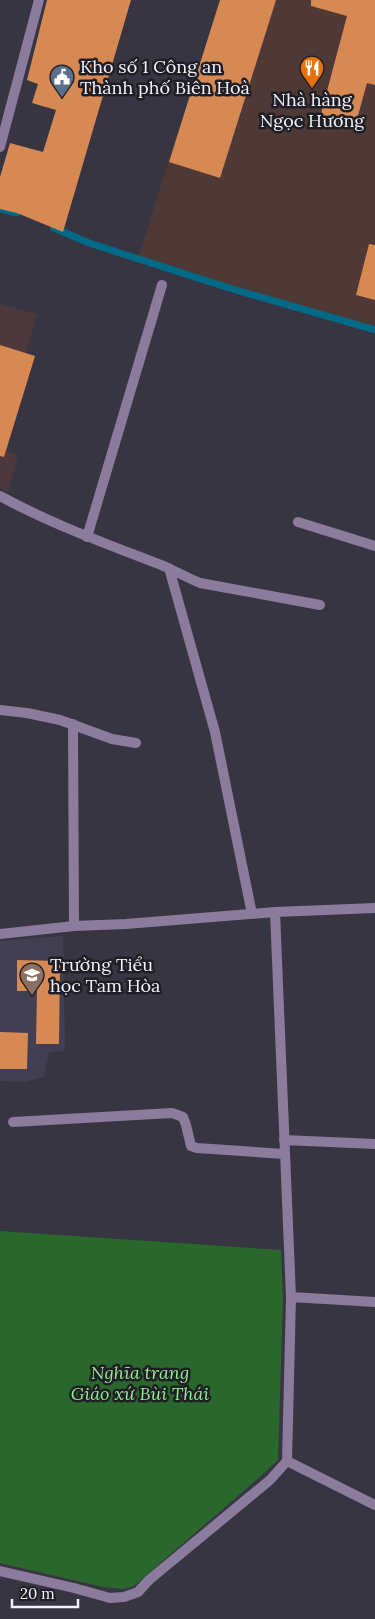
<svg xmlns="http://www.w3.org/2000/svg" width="375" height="1619" font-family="Lora,serif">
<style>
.commercial{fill:#4e3936}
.built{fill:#433f52}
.medical{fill:#4d393b}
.green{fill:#2a672d}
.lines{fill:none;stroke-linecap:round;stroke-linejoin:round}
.stream{stroke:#006a89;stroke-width:7}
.building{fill:#d78954}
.minor{stroke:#8b7b9c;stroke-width:10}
.labels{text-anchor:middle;stroke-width:5;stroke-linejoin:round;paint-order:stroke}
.poi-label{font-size:18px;fill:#f3f1fa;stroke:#1f1e24;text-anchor:start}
.park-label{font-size:18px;font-style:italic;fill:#93ec94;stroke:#1f1e24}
</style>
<rect width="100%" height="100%" fill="#383543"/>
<path class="commercial" d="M220,0H375V330L229,288L138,258Z"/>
<path class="built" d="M63,936L65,1051L49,1052L44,1077L24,1082L0,1081V941Z"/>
<path class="medical" d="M0,304L37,314L26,353L35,356L6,451L18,455L8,492L0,487Z"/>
<path class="green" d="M0,1231L281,1250L283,1297L278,1460L261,1476L134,1586L124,1589L103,1587L0,1563Z"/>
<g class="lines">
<path class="stream" d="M0,209L17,213
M54,228L89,243L229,288L375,330"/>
</g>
<path class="building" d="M47,0H131L63,232L17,213L0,209V177L10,143L43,152L56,110L32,103L38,84L27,80Z
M220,0H276L220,178L169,162Z
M311,0H375V85L367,83L354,130L319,121L347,16L311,6Z
M369,244L375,245V300L356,295Z
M0,345L35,356L4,457L0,456Z
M17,960L60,961L59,1044H36L37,991H17Z
M0,1032L28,1033L27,1069H0Z"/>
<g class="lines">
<path class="minor" d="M0,147L39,0
M0,496C53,525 110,545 166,567C177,572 188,578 200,583L320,605
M298,522L375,546
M87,537L162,285
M169,568L215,732L252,914
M0,710L27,713L60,720L112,739L136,743
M73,724L74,926
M0,934L74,926L126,924L275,912
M13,1122L172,1113L183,1117L186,1125L191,1146L197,1148L284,1154
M284,1140L375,1144
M291,1297L375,1302
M287,1461L375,1505
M0,1571L74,1588L110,1598L124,1597L138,1592L149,1580L270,1480L287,1461L291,1297L275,912L375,908"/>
</g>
<defs>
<symbol id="restaurant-pin" viewBox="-11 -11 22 30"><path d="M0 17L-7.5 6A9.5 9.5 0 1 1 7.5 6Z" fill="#e8710a" stroke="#1f1e24"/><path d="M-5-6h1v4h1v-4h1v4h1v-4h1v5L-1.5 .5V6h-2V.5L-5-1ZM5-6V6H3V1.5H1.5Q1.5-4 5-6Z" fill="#fff"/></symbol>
<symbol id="civic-pin" viewBox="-11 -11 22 30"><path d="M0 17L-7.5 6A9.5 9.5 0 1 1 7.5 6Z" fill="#5c6f8a" stroke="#1f1e24"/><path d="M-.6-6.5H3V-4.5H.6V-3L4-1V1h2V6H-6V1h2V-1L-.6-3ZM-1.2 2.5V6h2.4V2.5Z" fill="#fff"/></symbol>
<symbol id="school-pin" viewBox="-11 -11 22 30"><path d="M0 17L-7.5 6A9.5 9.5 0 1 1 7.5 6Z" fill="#8d6e63" stroke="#1f1e24"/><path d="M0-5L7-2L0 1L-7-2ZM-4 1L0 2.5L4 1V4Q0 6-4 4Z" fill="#fff"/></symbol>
</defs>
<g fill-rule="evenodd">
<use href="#restaurant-pin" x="298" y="54" width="28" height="38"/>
<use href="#civic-pin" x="48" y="63" width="28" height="38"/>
<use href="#school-pin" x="18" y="961" width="28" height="38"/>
</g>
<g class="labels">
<g class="poi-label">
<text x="80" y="73">Kho số 1 Công an<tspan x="80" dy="21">Thành phố Biên Hoà</tspan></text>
<text x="312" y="106" text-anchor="middle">Nhà hàng<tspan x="312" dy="21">Ngọc Hương</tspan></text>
<text x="50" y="971">Trường Tiểu<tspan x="50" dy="21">học Tam Hòa</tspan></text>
</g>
<g class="park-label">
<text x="140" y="1379">Nghĩa trang<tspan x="140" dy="21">Giáo xứ Bùi Thái</tspan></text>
</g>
</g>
<path d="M12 1599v8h66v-8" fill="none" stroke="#f3f1fa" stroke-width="2.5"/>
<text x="20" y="1599" font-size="15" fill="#f3f1fa" stroke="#1f1e24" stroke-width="4" paint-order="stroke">20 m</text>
</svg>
